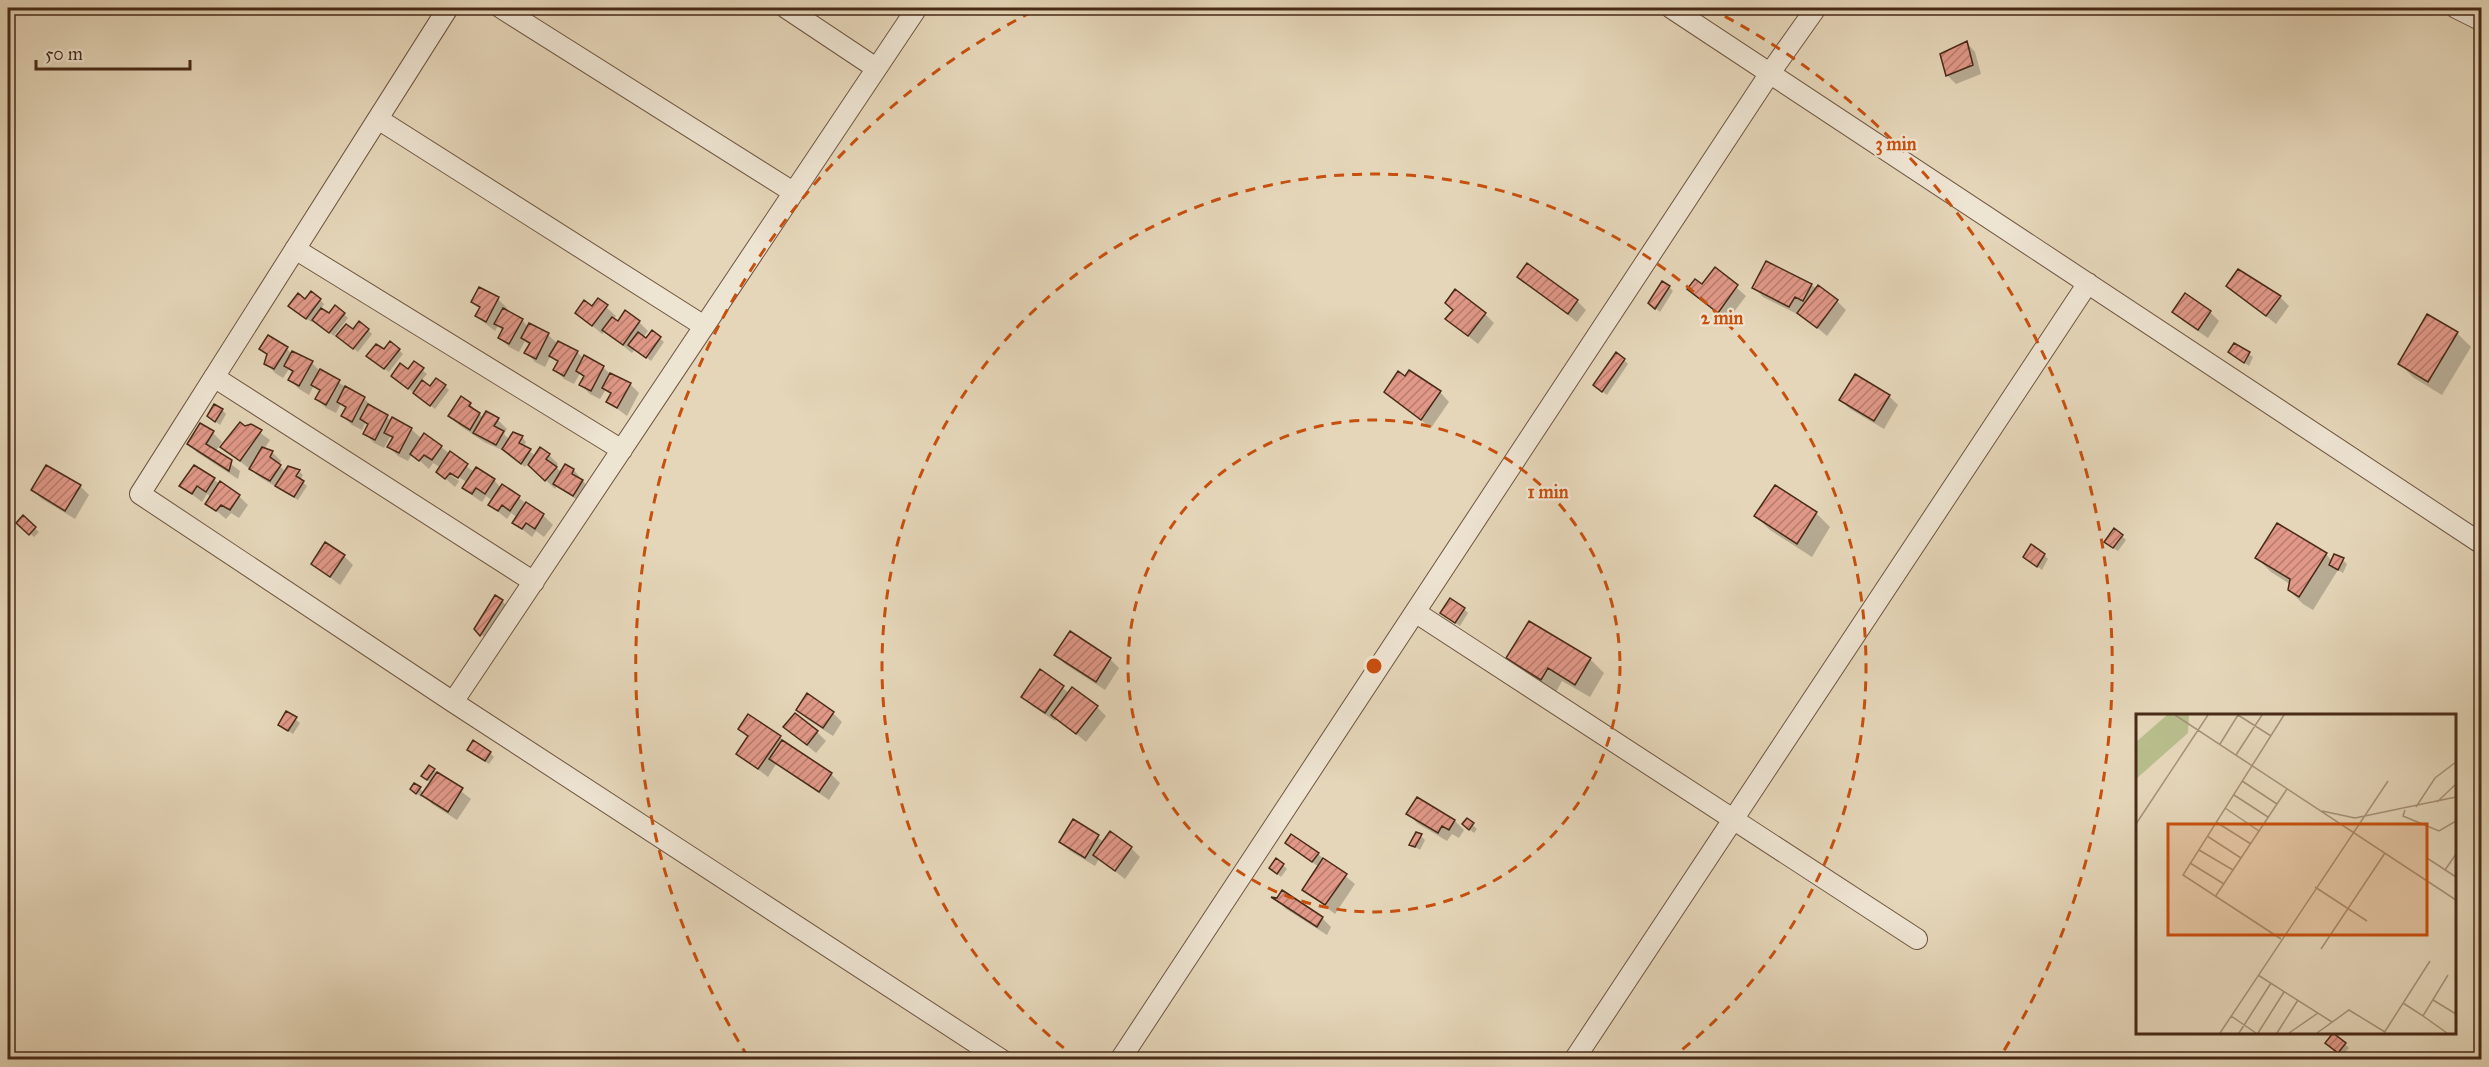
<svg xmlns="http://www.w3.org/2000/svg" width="2489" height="1067" font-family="'IM FELL Great Primer',serif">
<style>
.shadow{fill:#0003}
.building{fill:url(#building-hatch);stroke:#482a17;stroke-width:1.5}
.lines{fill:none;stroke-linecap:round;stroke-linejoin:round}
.minor-casing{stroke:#6f5540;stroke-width:22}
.minor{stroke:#eee4d2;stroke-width:20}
.ring{fill:none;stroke:#c8500e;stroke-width:3;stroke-dasharray:10 8}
.inset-road{fill:none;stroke:#a69178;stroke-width:1.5}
.view{fill:#c8500e;fill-opacity:0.15;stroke:#c8500e;stroke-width:3}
.inset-edge{fill:none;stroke:#482a17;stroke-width:3}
.centre{fill:#c8500e;stroke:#eee4d2;stroke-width:3}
.ring-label{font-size:18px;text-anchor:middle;font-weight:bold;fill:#c8500e;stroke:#eee4d2;stroke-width:4.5;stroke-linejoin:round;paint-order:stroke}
</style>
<defs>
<pattern id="building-hatch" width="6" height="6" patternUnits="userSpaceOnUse" patternTransform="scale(1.5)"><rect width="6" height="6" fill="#e19888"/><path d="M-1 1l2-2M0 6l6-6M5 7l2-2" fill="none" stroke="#b87c6e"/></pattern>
</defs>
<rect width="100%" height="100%" fill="#e5d6b9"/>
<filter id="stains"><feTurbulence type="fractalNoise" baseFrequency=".00333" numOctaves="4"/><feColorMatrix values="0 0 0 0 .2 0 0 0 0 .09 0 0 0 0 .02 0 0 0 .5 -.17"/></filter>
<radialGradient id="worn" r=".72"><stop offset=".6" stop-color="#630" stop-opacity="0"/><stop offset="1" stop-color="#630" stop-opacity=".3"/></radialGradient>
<path class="shadow" d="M1966,42L1975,52L1981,74L1956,84L1947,75Z
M1715,269L1746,296L1727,321L1689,289L1702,286Z
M1519,277L1577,301L1586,310L1577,322Z
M1811,285L1837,301L1846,310L1827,336L1800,313L1799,315L1763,297L1754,287Z
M2228,286L2280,297L2289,306L2276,324Z
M1669,287L1673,291L1660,312L1654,307Z
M480,289L498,299L507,308L505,311L522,320L528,327L548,335L558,344L577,352L584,359L603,367L610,374L630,384L639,393L627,416L608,402L612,395L606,389L600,399L590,394L581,385L585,378L580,373L574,384L564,379L555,370L559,363L551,355L545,367L535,362L526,352L530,346L525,341L519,352L509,347L500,338L503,331L498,326L495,331L476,316L480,309L473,302Z
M320,300L324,304L321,309L329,315L344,314L348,318L334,336L313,319L311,322L294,310L306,301Z
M598,300L616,316L613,320L618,323L639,322L648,331L643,338L646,340L652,332L664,342L651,361L635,349L632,353L605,331L602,334L577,313L592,308Z
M2174,312H2210L2219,321L2208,338L2183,321Z
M1485,314L1494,323L1478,344L1447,319Z
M368,330L372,334L358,352L342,340L354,331Z
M2457,333L2471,347L2442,395L2414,378L2400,364Z
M2234,345L2253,357L2249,366L2234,356Z
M261,349H287L292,354L312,363L321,372L364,398L373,408L392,421L411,429L422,439L441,447L474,472L494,480L501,488L502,486L544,516L553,525L544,537L536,531L532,537L514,523L518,518L511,513L507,519L490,505L493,501L486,496L482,502L473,496L464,487L465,481L450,471V475L459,481L455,487L438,472L440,467L433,463L429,469L412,454L408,461L398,456L389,447L393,440L390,437L384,448L374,443L365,434L369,426L365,423L362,430L352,425L343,416L346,409L341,403L336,413L326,408L317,399L321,392L314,385L309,395L299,389L290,380L293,373L289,369L283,378L275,373L266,363L268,356Z
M399,350L403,354L389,372L372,360Z
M1624,360L1628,364L1607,395L1599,389Z
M414,363L427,374L421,381L430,388L445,386L449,390L435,409L397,380L408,371Z
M1386,392H1440L1449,402L1431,428Z
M1889,396L1898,405L1884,429L1850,409L1841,400Z
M470,404L483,418L498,420L507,429L504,434L510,440L522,437L526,442L523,447L536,456L549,455L558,464L556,467L562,473L566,466L574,470L591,491L583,504L557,486L555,489L528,463L525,467L506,452L484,442L459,425L450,416Z
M222,410L226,414L220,425L208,416Z
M251,426L270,440L264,449L272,452L281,461L279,465L286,472L289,468L299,471H297L294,483L300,472L303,475L300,480L307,486L298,500L261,478L222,447L245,427Z
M213,433L222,442L215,452L240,471L238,479L198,453L188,444Z
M214,480L239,496L248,505L239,518L231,513L226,519L207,503L211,497L207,494L202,502L181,486Z
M80,486L89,495L75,519L42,499L33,490Z
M1775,487L1816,513L1830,527L1812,557L1770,530L1756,516Z
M23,518L39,532L34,537L18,523Z
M2122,536L2126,540L2118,551L2110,546Z
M2326,554L2332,561L2343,560L2347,564L2343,573L2338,570L2313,610L2303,604L2289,590L2290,584L2271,572L2257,558Z
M2044,555L2048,559L2042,570L2025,557Z
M344,556L353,565L340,585L313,564Z
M502,601L506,605L485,638L476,629Z
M1464,609L1468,613L1460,626L1446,617Z
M1529,623L1590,659L1604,673L1590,697L1562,681L1556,692L1522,672L1508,658Z
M1056,654L1110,659L1119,668L1105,690L1065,664Z
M1041,671L1069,693L1097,707L1106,716L1086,742L1057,718L1055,721L1032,706L1023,697Z
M797,710L833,713L842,722L833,736L807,719Z
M287,713L300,723L293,734L280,725Z
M785,727L817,732L826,741L816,753Z
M740,729L780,737L789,746L831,774L840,783L829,800L776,764L768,777L738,754L748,738Z
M490,753L494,757L489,764L473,754Z
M434,770L471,799L457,820L432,804L423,794L421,797L416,793L420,789L424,793L431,783L423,776Z
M1417,799L1455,821L1464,830L1459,838L1452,834L1447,841L1417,823L1408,813Z
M1467,820L1477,829L1474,833L1468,828Z
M1073,821L1104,842L1131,848L1140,857L1125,879L1099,859L1095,866L1070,851L1060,842Z
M1421,836L1425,840L1420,850L1411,844Z
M1291,847L1318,854L1355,884L1335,914L1304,890L1319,867Z
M1283,865L1287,869L1281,877L1275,872Z
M1282,892L1322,918L1331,927L1327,935L1286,909L1277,899Z
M2345,1044L2349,1048L2342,1056L2331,1047Z"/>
<path class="building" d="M1967,41L1973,65L1946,76L1940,54Z
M1766,261L1812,284L1803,301L1795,297L1789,307L1752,288Z
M1527,263L1578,300L1568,314L1517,277Z
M1715,267L1738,285L1718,313L1687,289L1695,279L1702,284Z
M2238,269L2281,296L2266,316L2226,286Z
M1662,281L1670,286L1655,309L1648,303Z
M1818,285L1838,300L1817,328L1797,313Z
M479,287L499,297L486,322L475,316L480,307L471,302Z
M1455,289L1486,313L1468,336L1445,319L1453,310L1445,303Z
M311,291L321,299L306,319L288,306L298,293L305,299Z
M2185,293L2211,311L2198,330L2172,312Z
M598,298L608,305L592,326L575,313L584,300L592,306Z
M335,305L345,313L329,333L312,320L321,308L329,313Z
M503,308L523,319L509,344L498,338L503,328L494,324Z
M625,310L640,321L623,345L602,330L612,317L618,321Z
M2427,314L2458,332L2428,382L2398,364Z
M359,321L369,329L353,349L336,336L346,324L353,329Z
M529,323L549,333L536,359L524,353L530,343L521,338Z
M652,330L661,337L646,358L628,345L638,332L646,338Z
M268,335L288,347L274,369L264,364L267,354L259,349Z
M390,341L400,349L384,369L366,356L376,344L384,349Z
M558,341L578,351L564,376L553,370L558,361L549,356Z
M2234,343L2250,352L2244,363L2228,352Z
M292,351L313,361L299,386L288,380L293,371L284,366Z
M1616,352L1625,359L1602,392L1593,385Z
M584,355L604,366L591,391L579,385L584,376L576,371Z
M414,361L424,368L408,389L391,376L400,363L408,369Z
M320,369L340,380L326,405L315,399L320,390L311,385Z
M1409,370L1441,391L1421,420L1384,392L1398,371L1405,376Z
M610,373L631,383L617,408L606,402L611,393L602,388Z
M1855,374L1890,395L1874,421L1839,400Z
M436,378L446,385L430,406L413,393L422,380L430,386Z
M345,386L365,397L352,422L341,416L346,407L337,402Z
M461,396L471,403L469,406L480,413L470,430L448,416Z
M214,404L223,409L215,422L207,416Z
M368,404L388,415L375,440L363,434L368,424L360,419Z
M486,411L499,418L494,426L504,431L496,445L473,433Z
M392,417L412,428L399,453L387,447L393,437L384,433Z
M240,422L245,426L251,424L262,430L240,461L220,447Z
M200,423L214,431L206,444L232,460L229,471L187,444Z
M513,432L523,436L519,443L531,449L521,464L502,449Z
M424,433L442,446L432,460L424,455L419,461L410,454Z
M262,447L273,451L270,457L281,465L270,481L249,469Z
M540,447L550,454L546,459L557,467L545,481L528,465Z
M450,451L468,464L458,478L450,473L445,479L436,472Z
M565,464L574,469L572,474L583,480L573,496L553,484Z
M46,465L81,485L65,511L31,490Z
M194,465L215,478L206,492L197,486L192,494L179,486Z
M288,466L300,470L296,476L304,481L294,497L275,486Z
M476,467L495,479L485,494L476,488L472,494L462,488Z
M220,481L240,495L230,510L221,505L216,511L205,504Z
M502,484L520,496L510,511L502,505L498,511L488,505Z
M1775,485L1817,512L1797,544L1754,516Z
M526,502L544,514L535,529L526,523L522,529L512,523Z
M23,515L36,527L29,535L16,523Z
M2277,523L2327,553L2299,597L2288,590L2290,579L2255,558Z
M2114,528L2123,535L2113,548L2104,542Z
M325,542L345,555L330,577L311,564Z
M2031,544L2045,554L2037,567L2023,557Z
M2334,554L2344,558L2338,570L2329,565Z
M495,595L503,600L480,636L474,629Z
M1450,598L1465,608L1455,623L1440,613Z
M1529,621L1591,658L1575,685L1548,668L1541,680L1506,658Z
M1070,631L1111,658L1096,682L1054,655Z
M1040,669L1064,686L1045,713L1021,697Z
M1072,687L1098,706L1076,734L1051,715Z
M807,693L834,712L823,728L796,710Z
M286,711L297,717L288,731L278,725Z
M795,713L818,731L807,745L783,727Z
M748,714L781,736L758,769L736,754L748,736L738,729Z
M473,740L491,752L485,761L467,750Z
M782,740L832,773L819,792L769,759Z
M429,765L435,769L427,780L421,776Z
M437,772L463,788L448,812L421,795Z
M414,783L421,787L416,794L410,789Z
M1417,797L1455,820L1449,830L1442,826L1438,833L1406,814Z
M1467,818L1474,823L1469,830L1462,824Z
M1073,819L1099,835L1085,858L1059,842Z
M1110,831L1132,847L1115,871L1093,855Z
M1416,832L1422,834L1415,847L1409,845Z
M1291,834L1319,853L1312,862L1285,843Z
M1276,858L1284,864L1277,874L1269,868Z
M1323,858L1347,874L1325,905L1302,890Z
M1282,890L1323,917L1317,927L1271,897L1277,898Z
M2333,1033L2346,1043L2338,1053L2325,1043Z"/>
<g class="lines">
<defs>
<path id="minor" d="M448,8L140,494L453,702L1002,1060
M501,8L793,192
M786,8L876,68
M1671,8L2482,544
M2456,8L2482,21
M378,119L704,326
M295,249L622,450
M214,377L534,582
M1415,612L1917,939
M453,702L917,8
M1120,1060L1770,73L1816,8
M1574,1060L2088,283"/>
</defs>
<use href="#minor" class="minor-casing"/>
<use href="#minor" class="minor"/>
</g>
<g class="ring">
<circle cx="1374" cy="666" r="246"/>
<path d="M1078 1059A492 492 0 1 1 1670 1059"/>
<path d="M748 1057A738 738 0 0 1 1039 8M1709 8A738 738 0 0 1 2000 1057"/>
</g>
<g transform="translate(2136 714)">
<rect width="320" height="320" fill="#e5d6b9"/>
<path d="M31,1H53L52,19L0,65V28Z" fill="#b8bd8c"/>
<path class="inset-road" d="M39,1L320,186M102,1L135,22M84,30L102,1M100,41L126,1M106,67L141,90M98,81L132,103M301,88L320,70M280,93L299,64L320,48M89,94L123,117M269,96L267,102L303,117L320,107M186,97L219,104L320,83M80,108L115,130M0,110L72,1M71,122L105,144M63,136L97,156M291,144L320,163M54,149L88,170M309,156L320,140M179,173L231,207M79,183L151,75M145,225L47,161L148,1M185,235L249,139M122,261L196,308M297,286L320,300M267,289L287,302L312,261M95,302L120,319M287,302L311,319M84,319L252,67M103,319L135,269M122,319L148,278M141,319L162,286M153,319L182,299M181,319L213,296L249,318M248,319L294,247"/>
<path class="view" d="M32,110H291V221H32Z"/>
<rect width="320" height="320" class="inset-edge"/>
</g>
<circle cx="1374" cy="666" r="9" class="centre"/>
<g class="ring-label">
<text x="1896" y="150">3 min</text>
<text x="1722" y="324">2 min</text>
<text x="1548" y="498">1 min</text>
</g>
<rect width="2489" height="1067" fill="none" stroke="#e5d6b9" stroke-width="30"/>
<rect x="9" y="9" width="2471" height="1049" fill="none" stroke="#482a17" stroke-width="3"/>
<rect x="15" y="15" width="2459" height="1037" fill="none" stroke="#482a17" stroke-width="1.5"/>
<path d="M36 60v9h154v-9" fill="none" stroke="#482a17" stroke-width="3"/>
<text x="45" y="60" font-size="18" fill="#482a17" stroke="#eee4d2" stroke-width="4.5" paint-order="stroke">50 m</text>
<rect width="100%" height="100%" filter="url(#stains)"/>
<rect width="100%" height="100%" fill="url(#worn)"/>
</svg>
